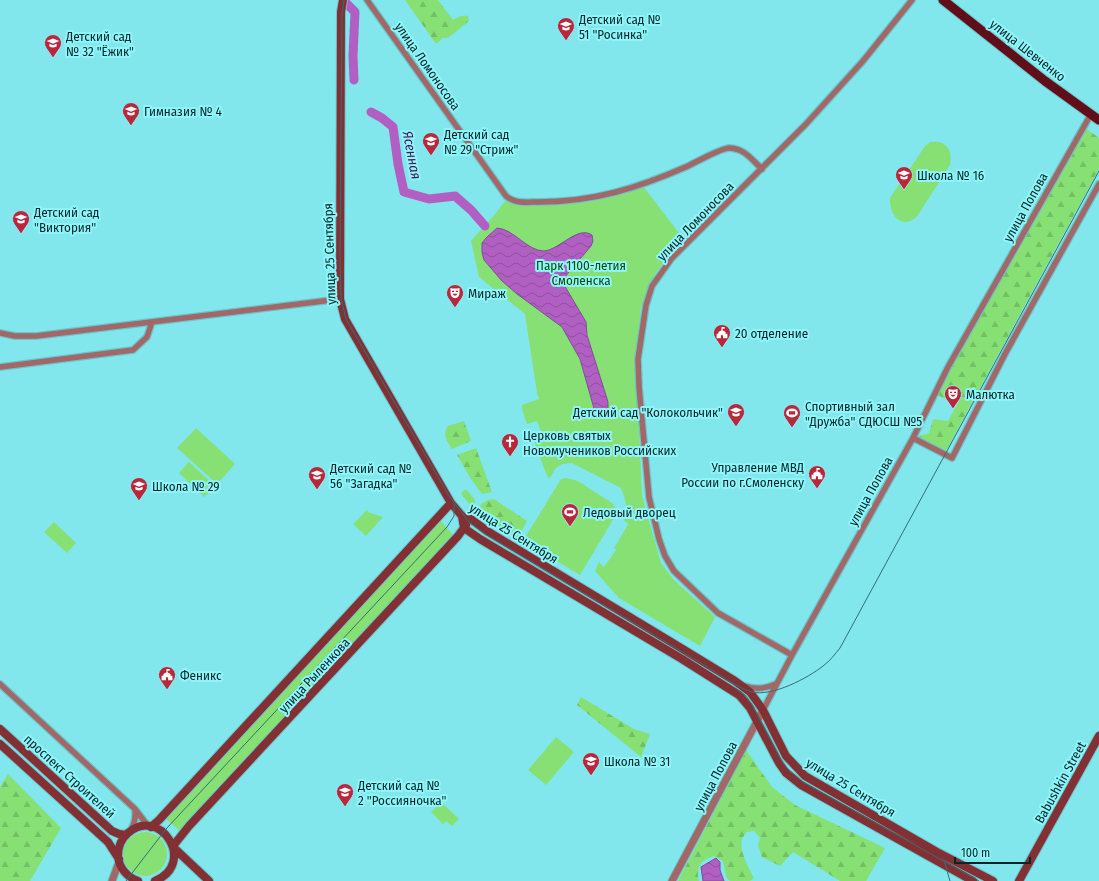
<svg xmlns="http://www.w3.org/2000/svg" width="1099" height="881" font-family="'Fira Sans Condensed',sans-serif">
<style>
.green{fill:#87e074}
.forest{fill:url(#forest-firs)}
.water{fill:url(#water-waves);stroke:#7e4e96}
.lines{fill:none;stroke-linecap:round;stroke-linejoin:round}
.river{stroke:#b25fc4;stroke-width:9}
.minor-casing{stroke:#6bc4ca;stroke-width:8}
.tertiary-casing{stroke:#6bc4ca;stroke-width:9}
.secondary-casing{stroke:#6bc4ca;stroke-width:10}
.primary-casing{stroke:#6bc4ca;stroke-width:11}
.minor{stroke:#a26867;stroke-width:5.5}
.tertiary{stroke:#a26867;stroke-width:7}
.secondary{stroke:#833035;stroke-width:8}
.primary{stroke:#600e19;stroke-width:9}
.tram{stroke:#346f73;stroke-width:1}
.labels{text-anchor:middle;stroke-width:4;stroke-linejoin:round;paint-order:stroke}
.poi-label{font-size:13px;fill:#052729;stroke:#8ef5fa;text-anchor:start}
.street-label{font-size:13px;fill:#052729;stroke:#8ef5fa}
.park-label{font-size:13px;fill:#0f4b00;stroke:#8ef5fa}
.water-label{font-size:14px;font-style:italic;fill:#4b1656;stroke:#8ef5fa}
</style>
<defs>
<pattern id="forest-firs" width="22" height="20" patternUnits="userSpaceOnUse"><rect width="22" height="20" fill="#87e074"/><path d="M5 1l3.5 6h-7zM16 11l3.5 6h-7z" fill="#73c064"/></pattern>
<pattern id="water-waves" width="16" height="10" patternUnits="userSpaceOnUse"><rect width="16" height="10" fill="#b25fc4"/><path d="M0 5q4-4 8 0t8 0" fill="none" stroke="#8f4e9f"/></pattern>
</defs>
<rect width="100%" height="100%" fill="#81e7ed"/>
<path class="green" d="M930,142C946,140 953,149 950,165L918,215C904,231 889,217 890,198L925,146Z
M643,186L682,237L655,274L641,308L636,357L642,494L645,507L661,563L674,580L715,617L700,646L619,598L595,571L599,562L604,567L616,550L614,548L628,524L624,520C629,508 625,499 621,488L572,463L562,464L556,468L549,479L545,471L534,440L543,436L537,421L527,424L522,409V405L539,399L537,393L525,314L479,277L471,241L495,214L505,201L530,206L594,201Z
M196,428L235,464L217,484L177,448Z
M189,462L216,487L204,497L179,473Z
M567,478L578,481L612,503L615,507L617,513L580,575L523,541L561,479Z
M367,510L368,512L383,517L366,536L353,524Z
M441,521L453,535L181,832L165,818Z
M54,522L76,543L67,553L44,532Z
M556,737L574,752L546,785L528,770Z
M441,802L459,819L452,826L446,821L443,824L431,812Z
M123 854a22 22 0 1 1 44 0a22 22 0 1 1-44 0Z"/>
<path class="forest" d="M405,0H438L453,20C458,17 461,15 468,16L469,21L448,38H443L436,44Z
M1084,127L1099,138V169L944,454L914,438L929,433L933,419L948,421L963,394L957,390L950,402L936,394Z
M464,421L471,441L452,449C447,441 442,435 448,426Z
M476,448L492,492L482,494L471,479L457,455Z
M464,490H467L475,500L474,507L473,508L461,494Z
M494,499L527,521L518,538L479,514L481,504L488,500Z
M581,697L634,729L650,734L641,757L577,705Z
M746,750L772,787L795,805L885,848L866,881H840L793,852L780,866L762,857L758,845L760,838L754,831L747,832C745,834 742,838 742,840C739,851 749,869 754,878L750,881H730L726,877L723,861L714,856C700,861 696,866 699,881H678Z
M8,774L61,828L30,881H0V787Z"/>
<path class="water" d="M497,228C514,229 527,251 544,251C559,250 578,225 592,235L593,241L591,246L564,278L563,283L586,322L587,335L608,402V412L604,415L598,416L595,412L580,359L562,327L517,294L502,281L484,260L482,252V243L487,237Z
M716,858L720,862V870L724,881H703L701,867Z"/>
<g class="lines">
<path class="river" d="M343,0L355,12L353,56L354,80
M371,112L382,118L393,127L398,164L404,192L429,199L455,196L471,210L485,226"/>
<defs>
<path id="minor" d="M367,0L506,196C515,204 527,202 538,202C594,202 638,188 688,166C696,162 723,147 730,148C745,149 751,159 762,169
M0,333L15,336H36L340,299
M0,367L133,350L147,337L152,322
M913,438L952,458L1005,354L1099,184
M792,655L718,613L674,571L665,556L659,539L649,497L639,387L638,359L646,305L652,286L672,258L806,124L863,61L912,0
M0,684L135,809L148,826
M745,686C756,690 765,689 776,684
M763,710L792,655L913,438L948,367L1091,114
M130,831C135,824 136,818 135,809"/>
<path id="tertiary" d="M112,881L119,862
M672,881L763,710"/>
<path id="secondary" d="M343,0L341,12L340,299L345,319L451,503L462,516L471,519L487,531L676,645L735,681L750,692L763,710L786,756L805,776L937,852L993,881
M462,516L464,528L480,539L682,659L739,695L750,708L779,763L786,773L801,785L973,881
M0,729L112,831L119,834L126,835
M0,744L108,842L119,859
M151,827L159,820L451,503
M173,846L189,826L458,536L466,525
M173,847L209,881
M138,881C127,877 119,868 118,856C118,847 121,839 128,833C159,805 198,863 155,881
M1019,881L1099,736"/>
<path id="primary" d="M943,0L1045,81L1099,120"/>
</defs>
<use href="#minor" class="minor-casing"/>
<use href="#tertiary" class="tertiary-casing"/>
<use href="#secondary" class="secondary-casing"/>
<use href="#primary" class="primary-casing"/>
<use href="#minor" class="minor"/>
<use href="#tertiary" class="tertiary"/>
<use href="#secondary" class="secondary"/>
<use href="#primary" class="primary"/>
<path class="tram" d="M344,0L342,13L340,261L341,298L346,319L449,496L469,522L485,534L704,665C719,674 735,687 752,692C772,697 808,678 823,666C830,661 835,654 840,648L1099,171
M735,688L745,695L751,703L782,762L787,768L803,782L979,881
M944,860L950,881
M126,881L166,829L447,527L454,516V504"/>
</g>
<defs>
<symbol id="school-pin" viewBox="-11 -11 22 30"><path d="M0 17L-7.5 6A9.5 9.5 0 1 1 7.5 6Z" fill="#b9283a" stroke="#8ef5fa"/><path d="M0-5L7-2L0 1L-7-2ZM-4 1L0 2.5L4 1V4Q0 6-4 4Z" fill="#fff"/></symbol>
<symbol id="theatre-pin" viewBox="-11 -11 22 30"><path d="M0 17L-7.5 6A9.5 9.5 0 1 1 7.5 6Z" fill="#b9283a" stroke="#8ef5fa"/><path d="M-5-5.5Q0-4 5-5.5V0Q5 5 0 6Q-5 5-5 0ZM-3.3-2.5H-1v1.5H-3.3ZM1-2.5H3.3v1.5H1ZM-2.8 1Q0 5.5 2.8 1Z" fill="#fff"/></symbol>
<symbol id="civic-pin" viewBox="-11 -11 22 30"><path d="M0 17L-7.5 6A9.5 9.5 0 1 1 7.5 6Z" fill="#b9283a" stroke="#8ef5fa"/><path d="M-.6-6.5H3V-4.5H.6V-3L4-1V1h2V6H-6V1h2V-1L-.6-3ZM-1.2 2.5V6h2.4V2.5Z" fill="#fff"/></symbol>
<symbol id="stadium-pin" viewBox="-11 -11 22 30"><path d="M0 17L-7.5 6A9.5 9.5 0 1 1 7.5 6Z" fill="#b9283a" stroke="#8ef5fa"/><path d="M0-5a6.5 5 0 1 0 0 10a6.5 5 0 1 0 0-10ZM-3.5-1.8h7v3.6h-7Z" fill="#fff"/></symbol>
<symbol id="church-pin" viewBox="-11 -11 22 30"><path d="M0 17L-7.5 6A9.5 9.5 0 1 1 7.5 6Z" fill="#b9283a" stroke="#8ef5fa"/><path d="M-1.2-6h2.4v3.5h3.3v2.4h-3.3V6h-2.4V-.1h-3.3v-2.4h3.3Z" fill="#fff"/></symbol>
</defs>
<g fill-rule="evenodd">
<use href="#school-pin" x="556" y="16" width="20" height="27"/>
<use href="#school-pin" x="43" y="33" width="20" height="27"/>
<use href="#school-pin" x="121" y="101" width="20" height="27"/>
<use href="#school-pin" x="421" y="131" width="20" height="27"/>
<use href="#school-pin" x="894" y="165" width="20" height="27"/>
<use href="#school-pin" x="11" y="209" width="20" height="27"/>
<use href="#theatre-pin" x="445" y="283" width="20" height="27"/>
<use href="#civic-pin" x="712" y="323" width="20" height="27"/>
<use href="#theatre-pin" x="943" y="384" width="20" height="27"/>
<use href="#school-pin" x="726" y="402" width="20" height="27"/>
<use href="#stadium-pin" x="782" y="403" width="20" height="27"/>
<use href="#church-pin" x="500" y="432" width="20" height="27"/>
<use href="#civic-pin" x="807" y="464" width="20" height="27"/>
<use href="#school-pin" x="307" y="465" width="20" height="27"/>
<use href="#school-pin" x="129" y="476" width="20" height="27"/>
<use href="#stadium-pin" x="560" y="502" width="20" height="27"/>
<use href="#civic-pin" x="157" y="665" width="20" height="27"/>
<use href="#school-pin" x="581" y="751" width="20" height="27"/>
<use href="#school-pin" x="335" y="782" width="20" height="27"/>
</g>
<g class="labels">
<g class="poi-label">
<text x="579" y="24">Детский сад №<tspan x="579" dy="15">51 "Росинка"</tspan></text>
<text x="66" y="41">Детский сад<tspan x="66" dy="15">№ 32 "Ёжик"</tspan></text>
<text x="144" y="116">Гимназия № 4</text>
<text x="444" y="139">Детский сад<tspan x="444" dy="15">№ 29 "Стриж"</tspan></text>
<text x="917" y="180">Школа № 16</text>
<text x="34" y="217">Детский сад<tspan x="34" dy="15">"Виктория"</tspan></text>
<text x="468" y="298">Мираж</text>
<text x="735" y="338">20 отделение</text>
<text x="966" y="399">Малютка</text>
<text x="805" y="411">Спортивный зал<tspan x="805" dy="15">"Дружба" СДЮСШ №5</tspan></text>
<text x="723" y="417" text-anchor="end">Детский сад "Колокольчик"</text>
<text x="523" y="440">Церковь святых<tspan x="523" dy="15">Новомучеников Российских</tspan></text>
<text x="804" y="472" text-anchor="end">Управление МВД<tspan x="804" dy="15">России по г.Смоленску</tspan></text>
<text x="330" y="473">Детский сад №<tspan x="330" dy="15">56 "Загадка"</tspan></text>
<text x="152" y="491">Школа № 29</text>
<text x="583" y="517">Ледовый дворец</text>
<text x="180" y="680">Феникс</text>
<text x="604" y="766">Школа № 31</text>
<text x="358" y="790">Детский сад №<tspan x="358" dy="15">2 "Россияночка"</tspan></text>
</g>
<g class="street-label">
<text transform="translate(1028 50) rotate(38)" y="5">улица Шевченко</text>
<text transform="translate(428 66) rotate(55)" y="5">улица Ломоносова</text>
<text transform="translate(1025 207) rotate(-61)" y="5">улица Попова</text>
<text transform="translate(695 221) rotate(-46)" y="5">улица Ломоносова</text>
<text transform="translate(329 254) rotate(-92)" y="5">улица 25 Сентября</text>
<text transform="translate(870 491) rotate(-61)" y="5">улица Попова</text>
<text transform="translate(514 533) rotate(32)" y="5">улица 25 Сентября</text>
<text transform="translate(314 675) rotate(-47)" y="5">улица Рыленкова</text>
<text transform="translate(70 776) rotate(42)" y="5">проспект Строителей</text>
<text transform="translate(715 776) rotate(-62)" y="5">улица Попова</text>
<text transform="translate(1060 782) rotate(-61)" y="5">Babushkin Street</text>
<text transform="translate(851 787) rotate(31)" y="5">улица 25 Сентября</text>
</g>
<g class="park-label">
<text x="581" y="270">Парк 1100-летия<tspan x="581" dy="15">Смоленска</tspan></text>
</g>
<g class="water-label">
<text transform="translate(412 155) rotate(79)" y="5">Ясенная</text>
</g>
</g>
<path d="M955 857v6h75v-6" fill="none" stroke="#052729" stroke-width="2"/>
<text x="961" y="857" font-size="12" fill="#052729" stroke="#8ef5fa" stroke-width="3" paint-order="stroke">100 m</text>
</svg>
